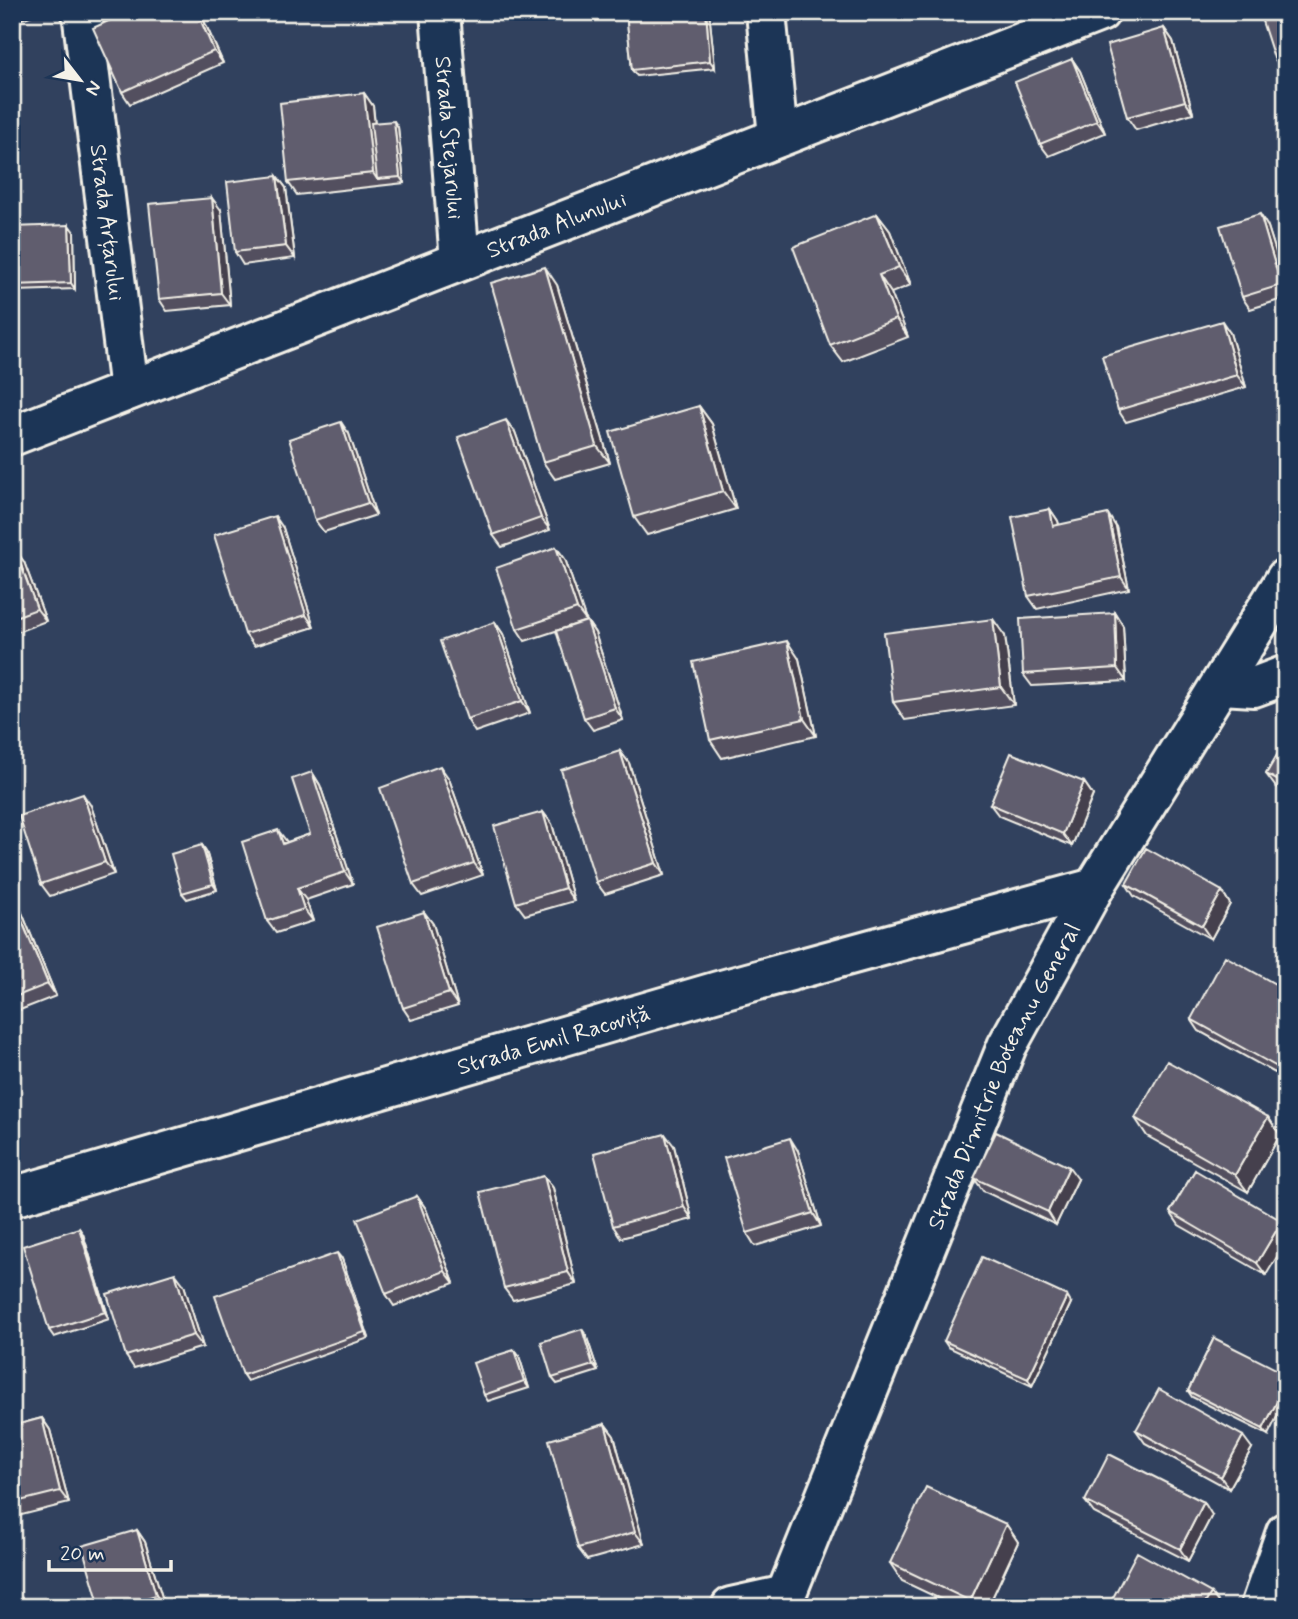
<svg xmlns="http://www.w3.org/2000/svg" width="1298" height="1619" font-family="Mynerve,sans-serif">
<style>
.lines{fill:none;stroke-linecap:round;stroke-linejoin:round}
.minor-casing{stroke:#f4f1e8;stroke-width:44}
.minor{stroke:#1d3557;stroke-width:38}
.wall{fill:#53505f;stroke:#f4f1e8;stroke-width:2}
.shaded-wall{fill:#44414d;stroke:#f4f1e8;stroke-width:2}
.building{fill:#615d6e;stroke:#f4f1e8;stroke-width:2}
.labels{text-anchor:middle;stroke-width:6;stroke-linejoin:round;paint-order:stroke}
.street-label{font-size:23px;fill:#f4f1e8;stroke:#1d3557}
</style>
<rect width="100%" height="100%" fill="#31415e"/>
<filter id="ink" filterUnits="userSpaceOnUse"><feTurbulence type="fractalNoise" baseFrequency=".0143" numOctaves="2"/><feDisplacementMap in="SourceGraphic" scale="14" xChannelSelector="R" yChannelSelector="G"/><feConvolveMatrix kernelMatrix="1 2 1 2 8 2 1 2 1" color-interpolation-filters="sRGB"/></filter>
<g filter="url(#ink)">
<g class="lines">
<defs>
<g id="minor">
<path id="s1" d="M82,12L129,390"/>
<path id="s2" d="M440,12L460,261"/>
<path d="M766,12L778,137"/>
<path id="s3" d="M12,436L1100,12"/>
<path d="M1222,685L1254,687L1286,675"/>
<path id="s4" d="M12,1197L718,991L1094,888"/>
<path d="M731,1607L786,1595"/>
<path id="s5" d="M781,1607L1007,1046L1094,888L1286,578"/>
<path d="M1260,1607L1286,1532"/>
</g>
</defs>
<use href="#minor" class="minor-casing"/>
<use href="#minor" class="minor"/>
</g>
<path class="wall" d="M12,12H40L12,23Z
M200,12L223,63L130,104L122,92Z
M626,12H709L715,68L637,76L632,70Z
M1286,12V70L1283,71L1274,58Z
M1164,28L1173,41L1193,113L1136,130L1127,117Z
M1072,59L1080,71L1105,133L1049,156L1040,144Z
M364,93L373,106L375,123L398,127L404,183L297,195L288,182Z
M277,176L286,188L295,258L243,265L235,252Z
M221,210L230,305L167,311L159,299Z
M877,214L890,231L911,285L891,293L908,337L843,362L830,345Z
M12,227L74,232L75,289L15,291L12,288Z
M1268,227L1286,284V298L1250,309L1242,297Z
M557,285L610,463L555,479L543,462Z
M1230,333L1246,387L1126,422L1118,410Z
M699,406L712,424L736,509L647,535L634,517Z
M515,432L550,530L502,547L493,535Z
M349,434L376,515L324,532L315,520Z
M1050,509L1058,521L1059,525L1116,527L1129,589L1037,609L1028,596Z
M283,528L314,627L254,646L245,634Z
M556,547L565,559L586,621L525,641L517,629Z
M15,549L24,562L46,621L12,634V550Z
M1115,613L1123,626L1126,681L1032,686L1023,674Z
M587,621L595,633L623,720L593,730L584,718Z
M495,622L503,634L530,713L475,732L467,719Z
M1005,636L1014,705L905,720L893,702Z
M799,659L816,736L722,758L710,740Z
M1286,740V792L1275,786L1266,774Z
M620,751L629,763L664,875L605,894L596,882Z
M312,772L320,785L353,884L306,900L313,921L276,933L267,921L287,842L310,834Z
M449,779L483,875L422,896L413,884Z
M1084,782L1093,795L1072,846L999,816L990,804Z
M91,806L114,874L50,896L41,884Z
M543,812L552,824L574,901L525,915L516,903Z
M202,845L206,851L217,890L187,899L182,893Z
M1126,884L1222,891L1230,904L1211,939L1134,896Z
M18,903L56,996L20,1010L12,1000Z
M424,912L433,924L458,1006L411,1020L403,1008Z
M1286,990V1079L1199,1031L1191,1019Z
M1268,1117L1280,1135L1248,1192L1147,1136L1135,1118Z
M674,1146L692,1219L621,1238L613,1226Z
M798,1151L821,1226L755,1246L747,1233Z
M1195,1170L1266,1275L1179,1225L1170,1212Z
M544,1176L553,1188L576,1284L513,1300L504,1288Z
M974,1178L1078,1179L1056,1225L983,1191Z
M417,1196L426,1209L454,1283L394,1306L386,1294Z
M79,1228L83,1234L109,1319L54,1337L49,1330Z
M342,1259L369,1338L247,1381L243,1375Z
M184,1285L203,1347L134,1368L126,1356Z
M1071,1303L1032,1386L948,1347L944,1341Z
M586,1335L598,1371L557,1384L552,1378Z
M1214,1338L1268,1435L1192,1397L1188,1391Z
M514,1350L519,1356L529,1388L488,1401L484,1395Z
M42,1418L50,1430L69,1503L14,1517L12,1515V1426Z
M605,1424L614,1436L644,1544L587,1560L578,1548Z
M1136,1430L1252,1448L1229,1489L1145,1443Z
M1085,1501L1212,1515L1188,1561L1094,1513Z
M1006,1524L1018,1542L988,1607H957L902,1581L890,1563Z
M137,1530L145,1542L165,1607H100Z"/>
<path class="shaded-wall" d="M197,12H200L223,63L214,51Z
M706,12H709L715,68L710,61Z
M1164,28L1173,41L1193,113L1185,101Z
M1072,59L1080,71L1105,133L1097,121Z
M364,93L373,106L380,179H377L373,173Z
M394,121L398,127L404,183L400,177Z
M277,176L286,188L295,258L286,246Z
M212,198L221,210L230,305L221,293Z
M877,214L890,231L911,285L899,267Z
M1260,214L1268,227L1286,284V291L1281,285Z
M69,225L74,232L75,289L71,283Z
M545,267L557,285L610,463L597,446Z
M879,275L891,293L908,337L896,319Z
M1222,321L1230,333L1246,387L1237,375Z
M699,406L712,424L736,509L723,491Z
M506,420L515,432L550,530L541,518Z
M341,422L349,434L376,515L368,503Z
M1050,509L1058,521L1062,538L1053,526Z
M1108,514L1116,527L1129,589L1121,577Z
M275,516L283,528L314,627L306,615Z
M556,547L565,559L586,621L577,609Z
M15,549L24,562L46,621L37,609Z
M1115,613L1123,626L1126,681L1117,668Z
M993,619L1005,636L1014,705L1001,687Z
M587,621L595,633L623,720L615,708Z
M495,622L503,634L530,713L522,701Z
M787,641L799,659L816,736L804,719Z
M620,751L629,763L664,875L656,863Z
M440,766L449,779L483,875L474,863Z
M312,772L320,785L353,884L345,872Z
M1084,782L1093,795L1072,846L1063,834Z
M83,794L91,806L114,874L105,862Z
M543,812L552,824L574,901L565,888Z
M278,830L287,842L283,844Z
M202,845L206,851L217,890L213,884Z
M297,888L306,900L313,921L304,909Z
M1222,891L1230,904L1211,939L1202,926Z
M12,894L18,903L56,996L48,984L12,897Z
M424,912L433,924L458,1006L449,993Z
M1286,1056V1077L1279,1068Z
M1268,1117L1280,1135L1248,1192L1235,1175Z
M665,1134L674,1146L692,1219L684,1207Z
M790,1138L798,1151L821,1226L813,1213Z
M1069,1167L1078,1179L1056,1225L1048,1212Z
M544,1176L553,1188L576,1284L568,1272Z
M417,1196L426,1209L454,1283L445,1271Z
M1282,1221L1286,1226V1242L1266,1275L1257,1263Z
M79,1228L83,1234L109,1319L105,1312Z
M337,1253L342,1259L369,1338L365,1332Z
M175,1273L184,1285L203,1347L194,1335Z
M1067,1296L1071,1303L1032,1386L1028,1379Z
M582,1329L586,1335L598,1371L593,1365Z
M514,1350L519,1356L529,1388L524,1381Z
M1286,1384V1399L1268,1435L1263,1429Z
M42,1418L50,1430L69,1503L60,1491Z
M605,1424L614,1436L644,1544L635,1532Z
M1243,1436L1252,1448L1229,1489L1221,1477Z
M1204,1502L1212,1515L1188,1561L1180,1549Z
M1006,1524L1018,1542L988,1607H974L970,1601Z
M137,1530L145,1542L165,1607L156,1595Z
M1211,1593L1220,1605L1219,1607H1203Z"/>
<path class="building" d="M128,12H197L214,51L122,92L93,28Z
M626,12H706L710,61L632,70Z
M1279,12H1286V54L1274,58L1261,18Z
M1164,28L1185,101L1127,117L1107,45Z
M1072,59L1097,121L1040,144L1015,82Z
M364,93L373,173L288,182L280,103Z
M394,121L400,177L377,179L371,123Z
M277,176L286,246L235,252L227,182Z
M212,198L221,293L159,299L149,204Z
M877,214L899,267L879,275L896,319L830,345L793,247Z
M1260,214L1281,285L1242,297L1220,226Z
M69,225L71,283L12,285V227Z
M545,267L597,446L543,462L491,283Z
M1222,321L1237,375L1118,410L1102,356Z
M699,406L723,491L634,517L610,432Z
M506,420L541,518L493,535L458,437Z
M341,422L368,503L315,520L289,439Z
M1050,509L1053,526L1108,514L1121,577L1028,596L1012,517Z
M275,516L306,615L245,634L214,535Z
M556,547L577,609L517,629L496,568Z
M15,549L37,609L12,618V550Z
M1115,613L1117,668L1023,674L1020,619Z
M993,619L1001,687L893,702L884,633Z
M587,621L615,708L584,718L556,631Z
M495,622L522,701L467,719L440,641Z
M787,641L804,719L710,740L693,662Z
M1286,740V785L1266,774Z
M620,751L656,863L596,882L561,770Z
M1011,753L1084,782L1063,834L990,804Z
M440,766L474,863L413,884L380,788Z
M312,772L345,872L297,888L304,909L267,921L242,842L278,830L283,844L310,834L292,779Z
M83,794L105,862L41,884L19,816Z
M543,812L565,888L516,903L494,826Z
M202,845L213,884L182,893L171,854Z
M1146,848L1222,891L1202,926L1126,884Z
M12,897L48,984L12,998Z
M424,912L449,993L403,1008L377,927Z
M1225,956L1286,990V1056L1279,1068L1191,1019Z
M1167,1061L1268,1117L1235,1175L1135,1118Z
M996,1132L1069,1167L1048,1212L974,1178Z
M665,1134L684,1207L613,1226L594,1153Z
M790,1138L813,1213L747,1233L724,1158Z
M1195,1170L1282,1221L1257,1263L1170,1212Z
M544,1176L568,1272L504,1288L480,1192Z
M417,1196L445,1271L386,1294L357,1219Z
M79,1228L105,1312L49,1330L23,1246Z
M337,1253L365,1332L243,1375L215,1296Z
M982,1257L1067,1296L1028,1379L944,1341Z
M175,1273L194,1335L126,1356L107,1294Z
M582,1329L593,1365L552,1378L541,1342Z
M1214,1338L1286,1374V1384L1263,1429L1188,1391Z
M514,1350L524,1381L484,1395L473,1363Z
M1159,1389L1243,1436L1221,1477L1136,1430Z
M42,1418L60,1491L12,1503V1426Z
M605,1424L635,1532L578,1548L549,1440Z
M1109,1454L1204,1502L1180,1549L1085,1501Z
M926,1487L1006,1524L970,1601L890,1563Z
M137,1530L156,1595L118,1607H100L82,1546Z
M1137,1552L1211,1593L1203,1607H1108Z"/>
</g>
<g class="labels">
<g class="street-label">
<text dy="8" stroke="none"><textPath href="#s2" startOffset="126">Strada Stejarului</textPath></text>
<text dy="8" stroke="none"><textPath href="#s1" startOffset="212">Strada Arțarului</textPath></text>
<text dy="8" stroke="none"><textPath href="#s3" startOffset="584">Strada Alunului</textPath></text>
<text dy="8" stroke="none"><textPath href="#s4" startOffset="564">Strada Emil Racoviță</textPath></text>
<text dy="8" stroke="none"><textPath href="#s5" startOffset="576">Strada Dimitrie Boteanu General</textPath></text>
</g>
</g>
<rect width="1298" height="1619" fill="none" stroke="#1d3557" stroke-width="42"/>
<rect x="21" y="21" width="1256" height="1577" fill="none" stroke="#f4f1e8" stroke-width="2.5" filter="url(#ink)"/>
<g transform="translate(80 80) rotate(121)" stroke="#1d3557" stroke-width="5" paint-order="stroke">
<path d="M0-5L12 26L0 18L-12 26Z" fill="#f4f1e8"/>
<text y="-10" font-size="19" font-weight="bold" text-anchor="middle" fill="#f4f1e8">N</text>
</g>
<path d="M49 1560v10h122v-10" fill="none" stroke="#f4f1e8" stroke-width="3.5"/>
<text x="60" y="1560" font-size="21" fill="#f4f1e8" stroke="#1d3557" stroke-width="5" paint-order="stroke">20 m</text>
</svg>
